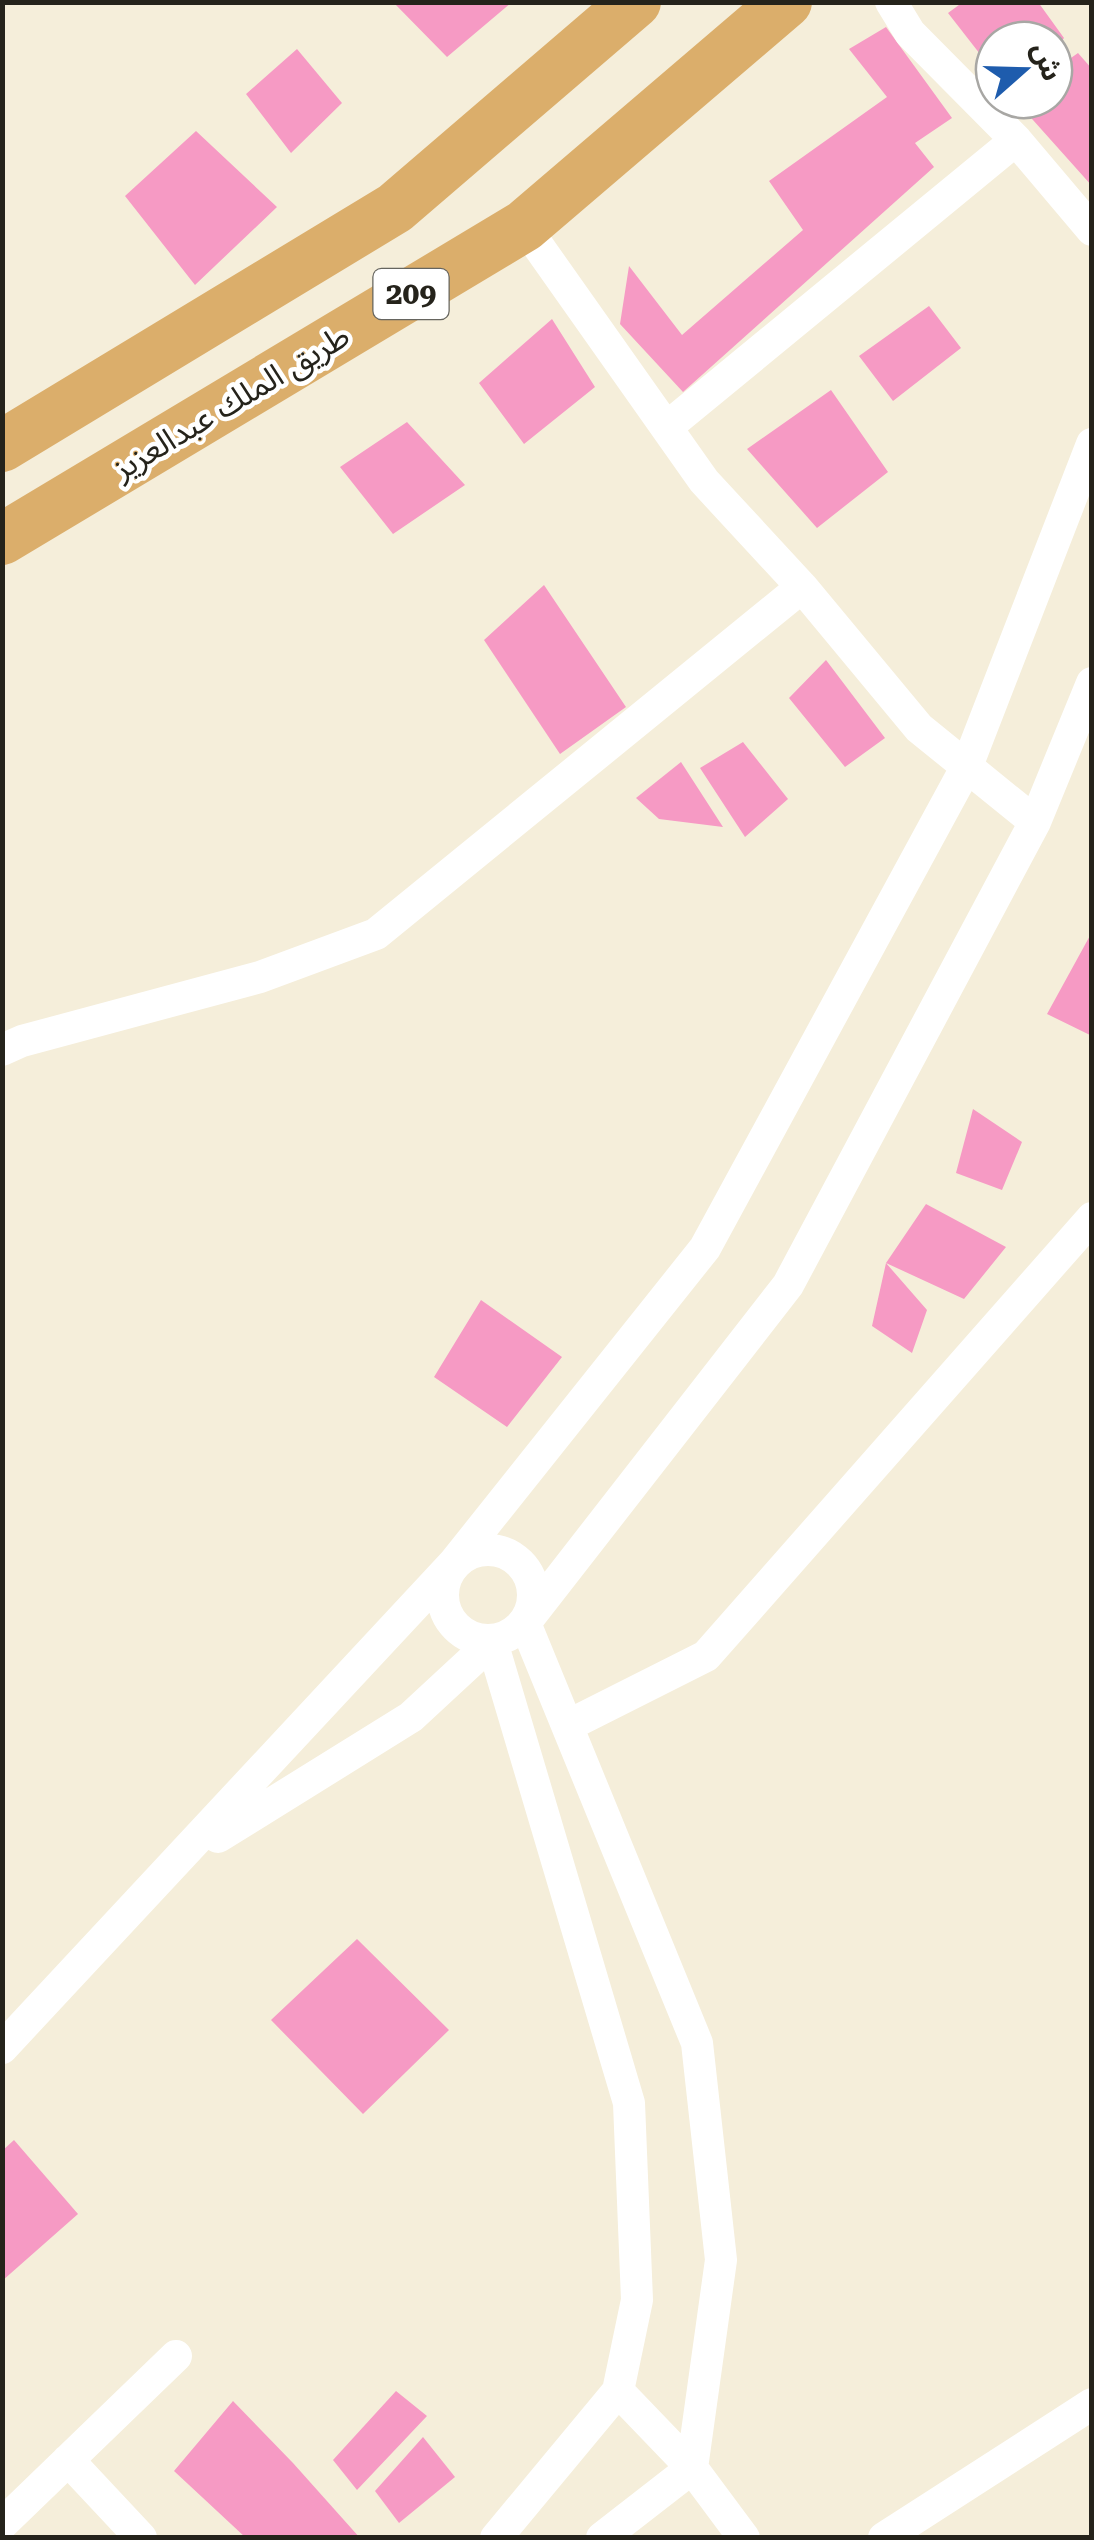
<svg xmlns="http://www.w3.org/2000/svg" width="1094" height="2540" font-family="'Roboto Serif','Noto Sans Arabic',serif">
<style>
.building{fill:#f69ac4}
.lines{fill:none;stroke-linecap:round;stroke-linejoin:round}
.minor{stroke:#fff;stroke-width:32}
.primary{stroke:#dbae6b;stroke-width:52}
.labels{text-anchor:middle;stroke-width:9;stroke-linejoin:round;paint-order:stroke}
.shield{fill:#fff;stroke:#66655f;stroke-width:2.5}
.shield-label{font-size:30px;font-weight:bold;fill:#25231b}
.street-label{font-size:32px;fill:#25231b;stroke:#fff}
</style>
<rect width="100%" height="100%" fill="#f5eeda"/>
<path class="building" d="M393,2H512L447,57Z
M963,2H1038L1064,38L1054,50V40H994V72L948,13Z
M886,27L952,118L915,143L934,167L683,392L620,324L629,266L682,335L803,230L769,181L887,97L849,49Z
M297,49L342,103L291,153L246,94Z
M1078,53L1092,69V186L1015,100H1054V70Z
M196,131L277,207L195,285L125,196Z
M929,306L961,348L893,401L859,356Z
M552,319L595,387L524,444L479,383Z
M831,390L888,472L817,528L747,449Z
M407,422L465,485L393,534L340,467Z
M544,585L626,707L560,754L484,640Z
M826,660L885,738L845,767L789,698Z
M743,742L788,799L745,837L700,768Z
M681,762L723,827L659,819L636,798Z
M1092,932V1036L1047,1014Z
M973,1109L1022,1142L1002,1190L956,1173Z
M926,1204L1006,1247L964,1299L886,1263L927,1310L912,1353L872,1326L886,1263Z
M481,1300L562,1357L507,1427L434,1377Z
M357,1939L449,2030L363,2114L271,2020Z
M14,2140L78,2214L2,2281V2151Z
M396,2391L427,2416L357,2490L333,2460Z
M233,2401L293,2463L360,2538H246L174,2471Z
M423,2437L455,2477L399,2523L375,2491Z"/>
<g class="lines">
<path class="minor" d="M891,2L910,33L1016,140L1092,230
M524,226L704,481L802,587L919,728L1035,822
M667,427L1016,140
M2,1050L22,1041L260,977L376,934L802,587
M443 1595a45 45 0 1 1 90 0a45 45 0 1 1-90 0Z
M569,1725L706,1656L1092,1218
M218,1837L411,1717L492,1642L629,2103L637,2300L618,2391L496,2538
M2,2048L454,1563L705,1248L967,766L1092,444
M618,2391L692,2468
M68,2460L141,2538
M692,2468L721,2260L697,2043L525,1623L788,1285L1035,822L1092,683
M2,2524L176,2356
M602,2538L692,2468L744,2538
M884,2538L1092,2404"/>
<path class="primary" d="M2,446L395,208L635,2
M2,539L524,226L786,2"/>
</g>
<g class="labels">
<rect class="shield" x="373.5" y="269" width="75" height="50" rx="8"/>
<g class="shield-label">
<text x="411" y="304">209</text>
</g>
<g class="street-label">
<text transform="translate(231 402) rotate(-31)" y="11">طريق الملك عبدالعزيز</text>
</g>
</g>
<rect width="1094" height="2540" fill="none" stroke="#25231b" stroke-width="10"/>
<g transform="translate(1024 70) rotate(70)"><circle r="48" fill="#ffffff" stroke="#a8a7a4" stroke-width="2.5"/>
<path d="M0-8L18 38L0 25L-18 38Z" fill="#1e5cad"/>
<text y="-15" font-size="28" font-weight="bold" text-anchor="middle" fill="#25231b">ش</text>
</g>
</svg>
